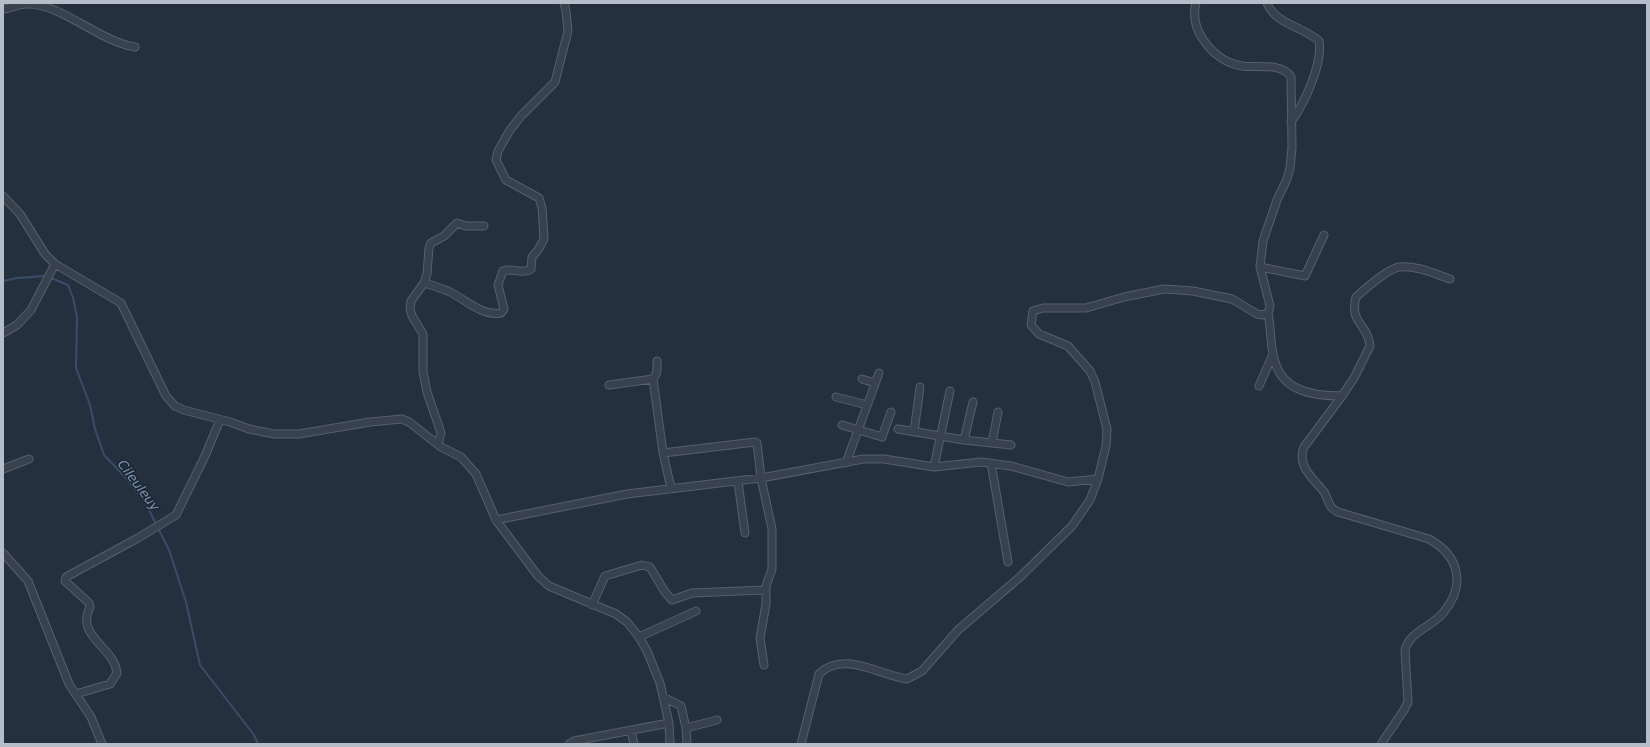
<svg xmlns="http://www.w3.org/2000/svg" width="1650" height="747" font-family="'DejaVu Sans',sans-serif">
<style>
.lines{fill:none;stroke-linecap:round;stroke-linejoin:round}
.stream{stroke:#3a4d67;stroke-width:2}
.minor-casing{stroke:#56606c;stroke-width:9}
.minor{stroke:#38424e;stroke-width:7}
.labels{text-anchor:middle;stroke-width:3;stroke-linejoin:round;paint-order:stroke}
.water-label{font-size:13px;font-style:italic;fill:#7c93b1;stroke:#1d2733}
</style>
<rect width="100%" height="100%" fill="#24303e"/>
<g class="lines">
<path class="stream" d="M3,281L17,278L46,276L68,285L73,298L77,317L76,368L90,405L95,429L104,455L126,478L145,502L169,550L186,602L200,665L254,735L258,744"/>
<defs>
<path id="minor" d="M1267,3C1275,24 1304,27 1319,41C1323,64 1304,104 1291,122
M3,9C11,8 19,4 27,4C61,3 98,41 135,47
M3,196L20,214L45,254L55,264L121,303L166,396L175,406L184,410L230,422L249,429L274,434H299L370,422L402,419L409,422L441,447L461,457L476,474L496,520L538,576L549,586L616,614L627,622L639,637L647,651L660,683L669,723L670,744
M1260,267L1305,276L1324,235
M424,283C432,285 440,288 448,291C464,298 482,317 501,313L504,309L498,285L503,271C513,267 522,275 531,269L532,257L538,250L544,239L542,208L539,198L506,180L496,160L498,151L510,130L521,116L555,82L568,31L566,11L564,3
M1268,313C1271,328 1270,343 1274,358C1281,392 1314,396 1342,396L1304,447C1296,466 1314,479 1324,492C1329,500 1328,508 1338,512L1429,539C1460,556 1466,586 1443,613C1432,627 1408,632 1405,651L1408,702L1404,710L1381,744
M3,333L17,325L31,310L55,264
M653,379L663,453L671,488
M862,379L875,383
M609,385L653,379C658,374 657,368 657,361
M1259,386L1273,354
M1342,396L1354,378L1370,346C1368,324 1349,323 1356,297C1365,289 1387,269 1399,267C1416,265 1435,274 1450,279
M836,397L867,405
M842,425L882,437L891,412
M898,429L964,440L1011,445
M914,432L920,387
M964,440L973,402
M992,443L998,412
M438,444L441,433L427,392L423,372V334L412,316L410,309L411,301L424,283L427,274L429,248L431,243L444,236L457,223L466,226H484
M663,453L755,442L757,443L761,478L772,529V569L766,586V604L760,638L764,665
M846,463L879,373
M991,463L1008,562
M934,467L950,391
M3,469L29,459
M738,482L745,533
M496,520L627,494L761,478L863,459H884L934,467L981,462L1011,466L1068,482L1098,479
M3,553L28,581L69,684L91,717L102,744
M592,605L605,576L642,565L650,567L665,592L672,600L692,593L766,590
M639,637L696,611
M76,694L110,684L117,673C114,646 75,637 90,607L89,603L65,581L66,577L138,538L176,515L205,456L220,420
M663,697L681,706L686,728
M631,731L634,744
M569,744L574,741L669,723
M687,744L686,728L717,720
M801,744L819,674C843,650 879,675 907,679L922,671L958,630L1020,577L1072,526L1090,500L1098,479L1106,446L1107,429L1095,382L1090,371L1068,346L1039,334L1031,325L1033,311L1043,308H1086L1124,297L1164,289L1193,291L1232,299L1257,314L1263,315L1268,313L1270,306L1260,267L1263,241L1277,200L1287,179L1290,168L1292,148L1291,77C1282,62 1256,68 1242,66C1223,63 1210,51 1201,36C1195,27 1193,13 1196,3"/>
</defs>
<use href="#minor" class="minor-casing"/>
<use href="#minor" class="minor"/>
</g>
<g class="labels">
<g class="water-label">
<text transform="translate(139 485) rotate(53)" y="5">Cileuleuy</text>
</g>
</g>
<rect width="1650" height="747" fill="none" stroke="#b5bdc9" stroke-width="8"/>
</svg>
